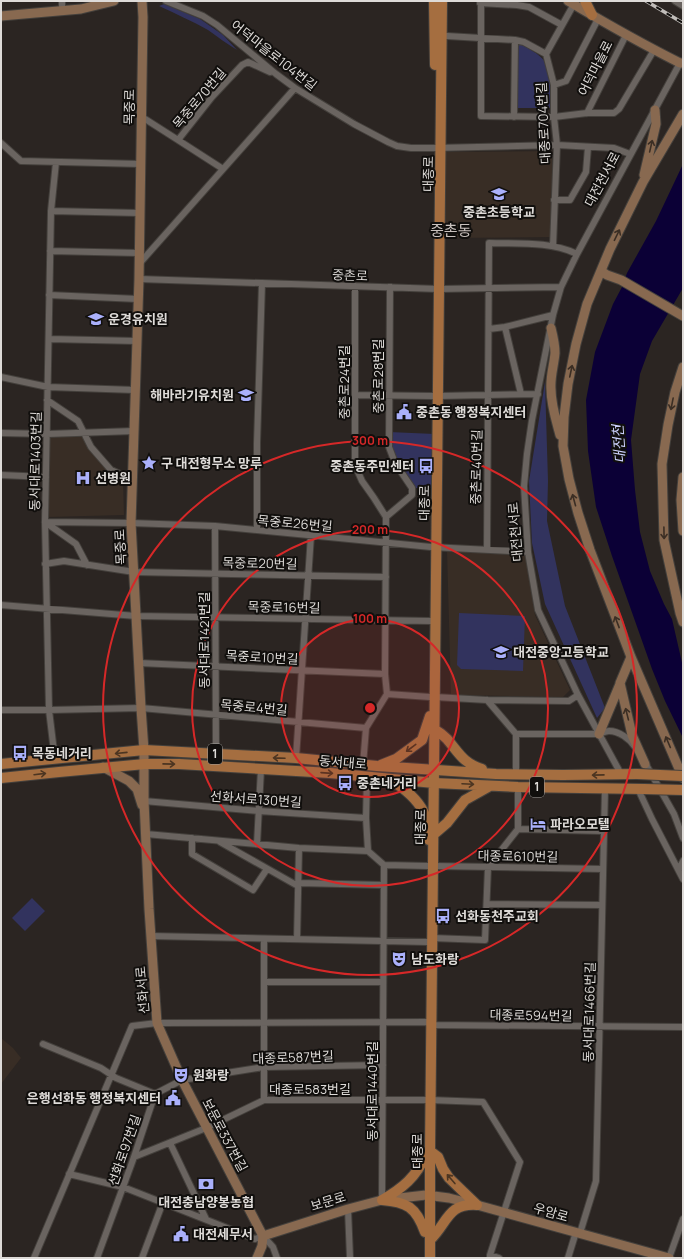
<svg xmlns="http://www.w3.org/2000/svg" width="684" height="1259" font-family="Manrope,'Noto Sans KR',sans-serif">
<style>
.built{fill:#382d25}
.green{fill:#32335e}
.water{fill:#0b0036}
.lines{fill:none;stroke-linecap:round;stroke-linejoin:round}
.street-casing{stroke:#44403c;stroke-width:8}
.secondary-casing{stroke:#44403c;stroke-width:11}
.primary-casing{stroke:#44403c;stroke-width:12}
.street{stroke:#6a6460;stroke-width:6}
.secondary{stroke:#886950;stroke-width:9}
.primary{stroke:#a56e40;stroke-width:10}
.rail-casing{stroke:#c1bdba;stroke-width:3.5}
.rail{stroke:#110f0d;stroke-width:2;stroke-dasharray:6;stroke-linecap:butt}
.primary-bridge-casing{stroke:#44403c;stroke-width:12;stroke-linecap:butt}
.primary-bridge{stroke:#a56e40;stroke-width:10}
.oneway{stroke:#3b2e24}
.oneway2{stroke:#4c3521}
.ring{fill:none;stroke:#d62828;stroke-width:2}
.labels{text-anchor:middle;stroke-width:4;stroke-linejoin:round;paint-order:stroke}
.shield{fill:#110f0d;stroke:#a09e9b;stroke-width:1}
.shield-label{font-size:12px;font-weight:bold;fill:#dedbd8}
.street-label{font-size:13px;fill:#dedbd8;stroke:#110f0d}
.poi-label{font-size:13px;font-weight:bold;fill:#dedbd8;stroke:#110f0d;text-anchor:start}
.water-label{font-size:14px;font-style:italic;fill:#ccd1fd;stroke:#110f0d}
.quarter-label{font-size:15px;fill:#c9c1bd;stroke:#110f0d}
.centre{fill:#d62828;stroke:#110f0d;stroke-width:2}
.ring-label{font-size:12px;text-anchor:middle;font-weight:bold;fill:#d62828;stroke:#110f0d;stroke-width:4;stroke-linejoin:round;paint-order:stroke}
</style>
<rect width="100%" height="100%" fill="#2b2522"/>
<path class="built" d="M552,151L553,237L445,238L444,152Z
M82,436L91,452L113,475L123,480L124,515L48,517L50,437Z
M447,550L525,555L535,615L570,690L563,697L451,695Z
M1,1038L13,1048L21,1058L1,1084Z"/>
<path class="green" d="M164,4L200,19L223,35L237,50C227,44 218,37 208,30C192,21 176,14 159,6Z
M517,42C527,48 539,53 545,62C552,71 551,97 551,108H518Z
M545,382L548,481L547,521L565,606L605,708L597,718L545,604L532,543L529,481Z
M389,432L435,434V488H412L395,463Z
M459,613L525,616L523,671L461,669L457,665Z
M32,898L45,911L25,931L12,918Z"/>
<path class="water" d="M683,164V288L652,341L640,374L631,440L635,490L640,532L650,571L664,604L672,619L683,667V738L665,701L652,669L612,556L596,507L588,451L586,400L595,352L613,304L622,287L627,273L656,221Z"/>
<g class="lines">
<defs>
<path id="street" d="M62,1V10
M166,1L203,16L217,25L276,74L295,88L354,124L388,142L397,146L411,148H435L557,145L614,148L630,154
M481,1V116L554,117L587,113H614L619,109L654,50
M675,1L683,6
M480,3L517,5L529,7L562,25
M447,36L515,40L524,42L546,54L554,85V117L557,145L553,246
M546,54L574,4
M554,85L566,81L598,19
M587,113L626,35
M142,117L178,140L212,97L242,65L248,62L270,72
M514,117L515,40
M178,140L223,169
M1,143L21,161L141,164
M554,200H570L586,172L588,147
M51,211L140,213
M50,251L139,253
M139,264L295,88
M139,279L439,289L561,287
M355,286V465L362,481L374,498L386,517L385,674L387,694L366,728L363,765
M49,295L138,299
M505,327L521,394
M489,329L505,327L553,315
M49,339L137,341
M1,377L48,387L135,390
M355,395L433,396
M438,396L538,394
M47,400L78,421L91,447L111,470L122,475L133,476
M1,433L47,434L134,431
M1,475L46,477
M386,517L412,495V488L395,463L389,447L390,287
M45,522L131,523L215,526L431,547L528,552
M45,522L76,544L87,565
M215,526L216,754
M257,530V443L262,283
M487,549L489,243C518,244 550,241 577,254
M45,564L64,561L134,572L386,577
M1,605L136,616L431,621
M139,663L385,674
M387,694L430,697
M435,697L487,700L569,701L578,695
M487,700L516,734V774
M1,710H49L141,708L366,728
M516,734H599C602,733 606,731 609,731C619,731 630,739 635,747
M296,758L311,535
M55,760L49,710L45,522L51,211L56,162
M644,761L674,814L683,838
M621,774L578,695L538,610L528,552L524,486L527,454L532,420L553,315L561,287L577,254L680,63
M367,777L366,818L368,851L384,865L382,1200
M638,789L652,819L683,879
M144,801L259,811L366,818
M518,829L603,831
M146,834L299,848L368,851
M192,838V854L253,890L267,869
M220,842L298,886
M257,844L261,769
M384,865L429,866
M433,866L603,869
M679,869L683,861
M298,883L384,885
M487,904L602,905
M150,936L428,942
M432,938L485,940L488,867L518,829V787
M264,939V1100
M297,939L299,848
M264,982H383
M43,1044L101,1068L116,1078L155,1094
M155,1094L182,1080L264,1067L383,1065
M430,1100L483,1102L520,1162L490,1255V1258
M170,1143L206,1219
M134,1157L206,1128L264,1100H427
M69,1174L123,1187L255,1239L263,1236L273,1247L277,1258
M348,1209L350,1258
M580,1233L596,1181L605,789
M490,1255L499,1258
M34,1258L132,1026L157,1023L427,1022L431,1025L683,1027
M97,1258L134,1157L155,1094
M142,1258L163,1202
M568,1258L576,1232
M669,1258L683,1219"/>
<path id="secondary" d="M142,1L143,17L139,279L131,523L141,708L144,750V801L149,909L157,1023L182,1080L263,1236
M568,1C605,23 642,44 680,63H683
M1,16L81,9L114,1
M683,114L643,182L610,249L587,304L576,344L568,384L564,417L563,446L569,479L578,513L590,550L631,657L683,778
M644,175L656,124L655,110
M601,271L607,275L621,280L683,316
M551,328C553,336 555,344 555,353C554,365 550,377 551,389C551,405 556,420 560,435
M683,367L675,392L668,425L662,464L664,540L680,613L683,622
M683,477L681,500L683,531
M631,657L620,683L632,735L645,764
M599,734L620,684
M103,767L129,781L137,789L142,805
M263,1236L348,1209L382,1200L426,1195L449,1198L477,1205L669,1258
M257,1258L262,1246L263,1236"/>
<path id="primary" d="M434,1L435,65
M585,1L592,15
M434,729C439,732 443,735 447,739C459,753 463,763 482,769
M1,764L144,750L296,758L377,766L496,774L563,775L637,774
M381,765L396,759L422,740L430,716
M1,778L59,772L145,764H179L330,773L434,783L518,787L644,789
M391,780C402,787 417,799 423,811C426,819 427,832 429,840
M433,835L447,823L465,800L490,786
M430,1151L438,1157L443,1169L449,1178L477,1205
M382,1200C403,1188 416,1177 426,1155
M382,1200C407,1202 416,1207 425,1232
M430,1240C448,1223 447,1203 477,1205
M430,1258V1151L442,1"/>
</defs>
<use href="#street" class="street-casing"/>
<use href="#secondary" class="secondary-casing"/>
<use href="#primary" class="primary-casing"/>
<use href="#street" class="street"/>
<use href="#secondary" class="secondary"/>
<use href="#primary" class="primary"/>
<defs>
<path id="rail" d="M646,1L683,23"/>
</defs>
<use href="#rail" class="rail-casing"/>
<use href="#rail" class="rail"/>
<defs>
<path id="primary-bridge" d="M637,774L683,776
M644,789L683,790"/>
</defs>
<use href="#primary-bridge" class="primary-bridge-casing"/>
<use href="#primary-bridge" class="primary-bridge"/>
</g>
<defs><path id="oneway-shaft" d="M-6 0H5M1.5-3L5.5 0L1.5 3" fill="none" stroke-width="1.6" stroke-linecap="round" stroke-linejoin="round"/></defs>
<g class="oneway">
<use href="#oneway-shaft" transform="translate(651 146) rotate(-77)"/>
<use href="#oneway-shaft" transform="translate(617 235) rotate(-64)"/>
<use href="#oneway-shaft" transform="translate(571 371) rotate(-78)"/>
<use href="#oneway-shaft" transform="translate(672 404) rotate(101)"/>
<use href="#oneway-shaft" transform="translate(574 500) rotate(-105)"/>
<use href="#oneway-shaft" transform="translate(664 533) rotate(89)"/>
<use href="#oneway-shaft" transform="translate(617 622) rotate(-111)"/>
<use href="#oneway-shaft" transform="translate(627 714) rotate(-104)"/>
<use href="#oneway-shaft" transform="translate(668 742) rotate(-113)"/>
</g>
<g class="oneway2">
<use href="#oneway-shaft" transform="translate(411 748) rotate(143)"/>
<use href="#oneway-shaft" transform="translate(121 753) rotate(174)"/>
<use href="#oneway-shaft" transform="translate(279 758) rotate(-178)"/>
<use href="#oneway-shaft" transform="translate(169 764) rotate(1)"/>
<use href="#oneway-shaft" transform="translate(327 773) rotate(4)"/>
<use href="#oneway-shaft" transform="translate(40 774) rotate(-7)"/>
<use href="#oneway-shaft" transform="translate(598 775) rotate(179)"/>
<use href="#oneway-shaft" transform="translate(468 784) rotate(3)"/>
<use href="#oneway-shaft" transform="translate(451 1179) rotate(-131)"/>
</g>
<circle cx="370" cy="708" r="89" fill="#d62828" fill-opacity=".12"/>
<g class="ring">
<circle cx="370" cy="708" r="89"/>
<circle cx="370" cy="708" r="178"/>
<circle cx="370" cy="708" r="267"/>
</g>
<defs>
<symbol id="school-bare" viewBox="-9 -9 18 18"><path d="M0-5L7-2L0 1L-7-2ZM-4 1L0 2.5L4 1V4Q0 6-4 4Z" fill="#aab0fb" stroke="#110f0d" stroke-width="2.5" paint-order="stroke"/></symbol>
<symbol id="civic-bare" viewBox="-9 -9 18 18"><path d="M-.6-6.5H3V-4.5H.6V-3L4-1V1h2V6H-6V1h2V-1L-.6-3ZM-1.2 2.5V6h2.4V2.5Z" fill="#aab0fb" stroke="#110f0d" stroke-width="2.5" paint-order="stroke"/></symbol>
<symbol id="sight-bare" viewBox="-9 -9 18 18"><path d="M0-6L1.8-2.2L6-1.7L2.9 1.2L3.7 5.4L0 3.3L-3.7 5.4L-2.9 1.2L-6-1.7L-1.8-2.2Z" fill="#aab0fb" stroke="#110f0d" stroke-width="2.5" paint-order="stroke"/></symbol>
<symbol id="bus-bare" viewBox="-9 -9 18 18"><path d="M-5-6H5V4H4V6H2V4H-2V6H-4V4H-5ZM-3.5-4V0h7V-4ZM-3.5 1.2v1.5H-2V1.2ZM2 1.2v1.5H3.5V1.2Z" fill="#aab0fb" stroke="#110f0d" stroke-width="2.5" paint-order="stroke"/></symbol>
<symbol id="hospital-bare" viewBox="-9 -9 18 18"><path d="M-5-5h3v3.5h4V-5h3V5h-3V1.5h-4V5h-3Z" fill="#aab0fb" stroke="#110f0d" stroke-width="2.5" paint-order="stroke"/></symbol>
<symbol id="hotel-bare" viewBox="-9 -9 18 18"><path d="M-6-4.5h1.5V1H6V5H4.5V3h-9V5H-6ZM-4 0a1.8 1.8 0 1 1 3.6 0ZM.5 0V-2.5h3Q6-2.5 6 0Z" fill="#aab0fb" stroke="#110f0d" stroke-width="2.5" paint-order="stroke"/></symbol>
<symbol id="theatre-bare" viewBox="-9 -9 18 18"><path d="M-5-5.5Q0-4 5-5.5V0Q5 5 0 6Q-5 5-5 0ZM-3.3-2.5H-1v1.5H-3.3ZM1-2.5H3.3v1.5H1ZM-2.8 1Q0 5.5 2.8 1Z" fill="#aab0fb" stroke="#110f0d" stroke-width="2.5" paint-order="stroke"/></symbol>
<symbol id="bank-bare" viewBox="-9 -9 18 18"><path d="M-6-4H6V4H-6ZM0-2.3a2.3 2.3 0 1 0 0 4.6a2.3 2.3 0 1 0 0-4.6Z" fill="#aab0fb" stroke="#110f0d" stroke-width="2.5" paint-order="stroke"/></symbol>
</defs>
<g fill-rule="evenodd">
<use href="#school-bare" x="488" y="183" width="22" height="22"/>
<use href="#school-bare" x="85" y="308" width="22" height="22"/>
<use href="#school-bare" x="235" y="384" width="22" height="22"/>
<use href="#civic-bare" x="393" y="401" width="22" height="22"/>
<use href="#sight-bare" x="138" y="452" width="22" height="22"/>
<use href="#bus-bare" x="415" y="455" width="22" height="22"/>
<use href="#hospital-bare" x="72" y="467" width="22" height="22"/>
<use href="#school-bare" x="490" y="641" width="22" height="22"/>
<use href="#bus-bare" x="9" y="742" width="22" height="22"/>
<use href="#bus-bare" x="334" y="772" width="22" height="22"/>
<use href="#hotel-bare" x="527" y="813" width="22" height="22"/>
<use href="#bus-bare" x="432" y="905" width="22" height="22"/>
<use href="#theatre-bare" x="388" y="948" width="22" height="22"/>
<use href="#theatre-bare" x="170" y="1064" width="22" height="22"/>
<use href="#civic-bare" x="162" y="1087" width="22" height="22"/>
<use href="#bank-bare" x="195" y="1173" width="22" height="22"/>
<use href="#civic-bare" x="170" y="1223" width="22" height="22"/>
</g>
<g class="labels">
<g class="shield">
<rect x="208" y="744" width="14" height="20" rx="3"/>
<rect x="530" y="777" width="14" height="20" rx="3"/>
</g>
<g class="shield-label">
<text x="215" y="758">1</text>
<text x="537" y="791">1</text>
</g>
<g class="street-label">
<text transform="translate(274 55) rotate(38)" y="5">어덕마을로104번길</text>
<text transform="translate(595 68) rotate(-63)" y="5">어덕마을로</text>
<text transform="translate(199 98) rotate(-50)" y="5">목중로70번길</text>
<text transform="translate(129 107) rotate(-89)" y="5">목중로</text>
<text transform="translate(543 123) rotate(-93)" y="5">대종로704번길</text>
<text transform="translate(428 174) rotate(-89)" y="5">대종로</text>
<text transform="translate(602 179) rotate(-62)" y="5">대전천서로</text>
<text transform="translate(350 275) rotate(2)" y="5">중촌로</text>
<text transform="translate(378 376) rotate(-90)" y="5">중촌로28번길</text>
<text transform="translate(344 382) rotate(-90)" y="5">중촌로24번길</text>
<text transform="translate(35 461) rotate(-89)" y="5">동서대로1403번길</text>
<text transform="translate(476 467) rotate(-89)" y="5">중촌로40번길</text>
<text transform="translate(424 503) rotate(-89)" y="5">대종로</text>
<text transform="translate(295 523) rotate(5)" y="5">목중로26번길</text>
<text transform="translate(515 532) rotate(-95)" y="5">대전천서로</text>
<text transform="translate(120 547) rotate(-93)" y="5">목중로</text>
<text transform="translate(260 563) rotate(1)" y="5">목중로20번길</text>
<text transform="translate(284 607) rotate(1)" y="5">목중로16번길</text>
<text transform="translate(204 640) rotate(-90)" y="5">동서대로1421번길</text>
<text transform="translate(262 657) rotate(3)" y="5">목중로10번길</text>
<text transform="translate(254 707) rotate(5)" y="5">목중로4번길</text>
<text transform="translate(343 762) rotate(5)" y="5">동서대로</text>
<text transform="translate(256 799) rotate(4)" y="5">선화서로130번길</text>
<text transform="translate(420 827) rotate(-89)" y="5">대종로</text>
<text transform="translate(518 856) rotate(1)" y="5">대종로610번길</text>
<text transform="translate(142 990) rotate(-95)" y="5">선화서로</text>
<text transform="translate(589 1012) rotate(-89)" y="5">동서대로1466번길</text>
<text transform="translate(531 1015) rotate(1)" y="5">대종로594번길</text>
<text transform="translate(293 1057) rotate(-2)" y="5">대종로587번길</text>
<text x="310" y="1094">대종로583번길</text>
<text transform="translate(372 1091) rotate(-90)" y="5">동서대로1440번길</text>
<text transform="translate(225 1135) rotate(62)" y="5">보문로337번길</text>
<text transform="translate(124 1150) rotate(-71)" y="5">선화로97번길</text>
<text transform="translate(417 1151) rotate(-90)" y="5">대종로</text>
<text transform="translate(328 1201) rotate(-17)" y="5">보문로</text>
<text transform="translate(551 1212) rotate(16)" y="5">우암로</text>
</g>
<g class="poi-label">
<text x="499" y="217" text-anchor="middle">중촌초등학교</text>
<text x="108" y="324">운경유치원</text>
<text x="234" y="400" text-anchor="end">해바라기유치원</text>
<text x="416" y="417">중촌동 행정복지센터</text>
<text x="161" y="468">구 대전형무소 망루</text>
<text x="414" y="471" text-anchor="end">중촌동주민센터</text>
<text x="95" y="483">선병원</text>
<text x="513" y="657">대전중앙고등학교</text>
<text x="32" y="758">목동네거리</text>
<text x="357" y="788">중촌네거리</text>
<text x="550" y="829">파라오모텔</text>
<text x="455" y="921">선화동천주교회</text>
<text x="411" y="964">남도화랑</text>
<text x="193" y="1080">원화랑</text>
<text x="161" y="1103" text-anchor="end">은행선화동 행정복지센터</text>
<text x="206" y="1207" text-anchor="middle">대전충남양봉농협</text>
<text x="193" y="1239">대전세무서</text>
</g>
<g class="water-label">
<text transform="translate(619 444) rotate(-94)" y="5">대전천</text>
</g>
<g class="quarter-label">
<text x="451" y="236">중촌동</text>
</g>
</g>
<circle cx="370" cy="708" r="6" class="centre"/>
<g class="ring-label">
<text x="370" y="445">300 m</text>
<text x="370" y="534">200 m</text>
<text x="370" y="623">100 m</text>
</g>
<rect width="684" height="1259" fill="none" stroke="#dedbd8" stroke-width="4"/>
</svg>
